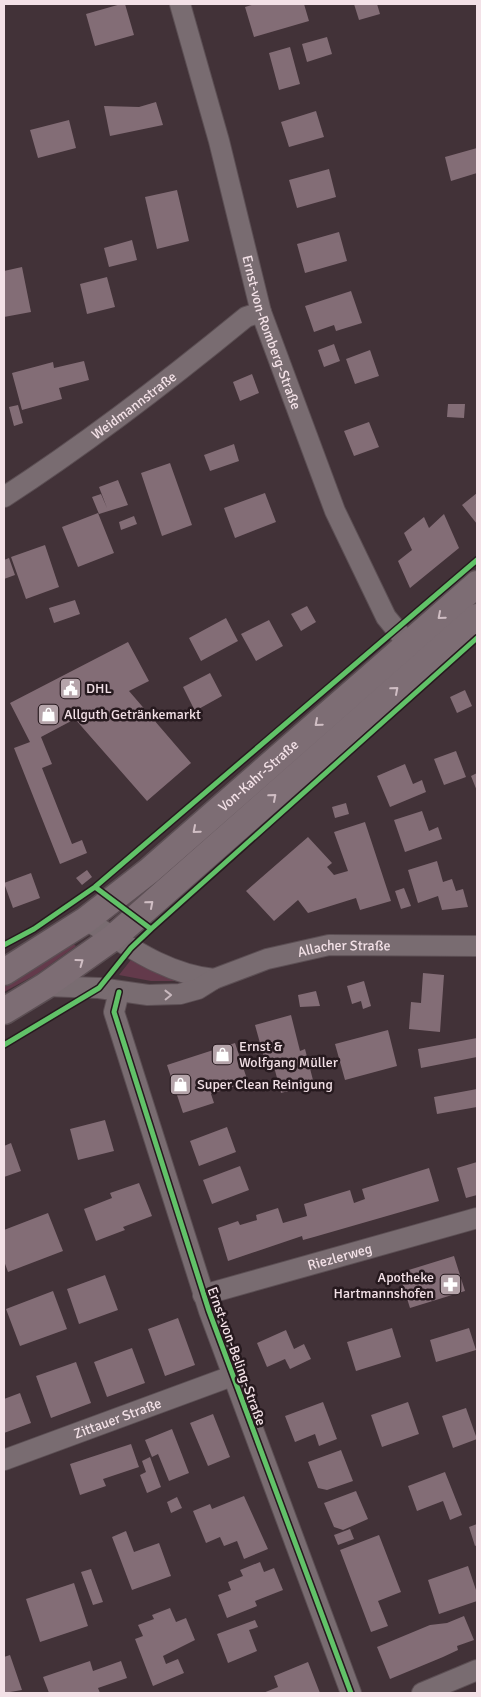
<svg xmlns="http://www.w3.org/2000/svg" width="481" height="1697" font-family="Signika,sans-serif">
<style>
.green{fill:#633a4b}
.building{fill:#836d76}
.lines{fill:none;stroke-linecap:round;stroke-linejoin:round}
.minor-casing{stroke:#5c4f54;stroke-width:22}
.major-casing{stroke:#5c4f54;stroke-width:29}
.minor{stroke:#796c71;stroke-width:20}
.major{stroke:#7d6d74;stroke-width:26}
.cycleway-casing{stroke:#26191e;stroke-width:8}
.cycleway{stroke:#61c268;stroke-width:5}
.oneway{stroke:#d0bec4}
.oneway2{stroke:#c8b8be}
.labels{text-anchor:middle;stroke-width:5;stroke-linejoin:round;paint-order:stroke}
.street-label{font-size:14px;fill:#f3e1e7;stroke:#26191e}
.poi-label{font-size:14px;fill:#f3e1e7;stroke:#26191e;text-anchor:start}
</style>
<rect width="100%" height="100%" fill="#423238"/>
<path class="green" d="M73,944L76,946L37,974L4,992V978Z
M134,956L179,979L176,981H151L119,975Z"/>
<path class="building" d="M121,4H125L134,35L95,46L86,14Z
M255,4H304L309,21L254,37L245,7Z
M354,4H377L380,14L359,20Z
M327,37L332,54L307,62L302,44Z
M290,47L300,84L279,90L269,53Z
M156,102L163,125L110,136L104,106L139,107Z
M316,111L324,137L289,147L281,122Z
M69,120L76,148L38,158L30,130Z
M477,148V173L451,181L445,157Z
M329,169L336,197L297,208L289,180Z
M177,190L189,241L157,249L145,197Z
M339,232L347,261L305,273L297,244Z
M132,240L137,260L109,267L104,248Z
M22,267L31,312L4,317V271Z
M107,277L115,307L87,314L80,284Z
M351,291L362,323L336,331L334,325L314,332L305,306Z
M334,344L340,361L324,367L318,350Z
M370,350L379,376L355,384L346,359Z
M84,361L89,380L59,388L62,399L22,410L12,373L53,362L54,368Z
M252,374L259,393L240,401L233,382Z
M448,404H465L464,418L447,417Z
M18,405L23,423L14,426L9,407Z
M369,422L379,447L354,456L344,431Z
M234,444L239,461L210,471L204,455Z
M170,463L192,525L162,536L141,473Z
M118,480L128,505L99,514L92,497L101,494L107,508L99,487Z
M265,493L276,522L235,538L224,508Z
M477,493V524L462,505Z
M98,513L114,553L78,567L62,527Z
M444,514L459,548L410,588L398,561L412,550L404,533L424,517L429,528Z
M134,516L137,524L121,530L119,522Z
M45,545L59,587L26,599L11,557Z
M9,558L15,575L4,579V560Z
M75,600L80,614L54,623L49,608Z
M307,606L316,622L301,631L291,614Z
M226,618L238,641L201,661L189,638Z
M269,620L283,646L256,661L241,634Z
M128,642L149,681L129,691L191,763L147,801L75,719L41,737L52,764L42,768L72,844L82,840L87,853L60,864L14,748L30,742L10,703Z
M210,673L222,696L195,711L183,687Z
M465,690L472,706L457,713L450,697Z
M456,751L466,777L444,785L434,759Z
M405,764L413,784L422,780L426,792L390,807L377,776Z
M477,773V791L471,776Z
M346,803L349,814L335,818L332,807Z
M422,811L429,831L438,827L442,839L405,852L394,820Z
M365,822L391,901L360,910L356,898L308,913L298,900L274,921L246,891L308,837L332,863L327,867L334,875L348,871L334,832Z
M437,861L443,882L452,879L456,891L463,889L468,907L442,910L438,896L418,903L408,870Z
M87,870L92,877L82,885L76,878Z
M31,873L40,898L13,908L4,883Z
M404,888L411,906L401,909L395,891Z
M423,973L444,975L440,1032L409,1029L411,1002L421,1003Z
M364,981L371,1006L363,1009L361,1001L352,1004L347,986Z
M316,991L320,1006L300,1007L298,995Z
M291,1015L300,1051L305,1049L314,1084L281,1093L273,1063L266,1065L255,1025Z
M388,1030L397,1066L345,1080L335,1044Z
M477,1038V1057L421,1068L418,1049Z
M235,1043L248,1082L211,1094L214,1103L183,1113L167,1065Z
M477,1089V1107L437,1114L434,1097Z
M105,1120L114,1151L78,1160L70,1129Z
M227,1127L236,1152L199,1166L190,1141Z
M11,1143L21,1171L4,1177V1146Z
M477,1162V1195L466,1198L457,1168Z
M240,1166L249,1190L212,1204L203,1180Z
M429,1168L439,1201L314,1237L303,1240L302,1236L228,1261L218,1228L238,1221L240,1225L257,1220L256,1215L278,1208L283,1223L307,1216L304,1204L350,1190L354,1203L365,1199L362,1189Z
M139,1183L152,1216L123,1227L125,1230L96,1241L84,1209L112,1198L110,1193Z
M48,1213L63,1251L8,1272L4,1261V1230Z
M454,1256L465,1291L410,1308L399,1273Z
M105,1275L118,1310L79,1324L67,1289Z
M53,1291L67,1329L20,1346L6,1309Z
M178,1318L195,1365L165,1376L148,1329Z
M392,1328L401,1357L356,1371L347,1342Z
M469,1328L476,1350L436,1362L430,1340Z
M286,1330L294,1349L304,1344L311,1359L290,1369L285,1359L267,1367L257,1343Z
M132,1348L145,1383L107,1397L94,1362Z
M76,1362L91,1403L51,1418L36,1376Z
M20,1393L31,1423L4,1433V1399Z
M323,1402L337,1439L319,1446L315,1434L295,1442L285,1416Z
M408,1402L419,1434L382,1447L371,1415Z
M466,1408L477,1439L453,1448L442,1416Z
M213,1414L230,1457L208,1466L190,1423Z
M172,1429L189,1473L169,1481L158,1454L152,1457L145,1440Z
M131,1444L139,1467L103,1479L106,1486L80,1495L70,1464Z
M341,1450L353,1481L327,1490L318,1488L308,1462Z
M150,1457L161,1487L147,1493L140,1475L146,1472L142,1461Z
M445,1472L462,1515L450,1520L443,1501L417,1511L408,1486Z
M356,1491L368,1519L343,1530L334,1527L324,1503Z
M244,1496L268,1549L244,1559L237,1541L224,1546L220,1537L206,1543L193,1511L210,1504L212,1509Z
M177,1497L182,1508L171,1513L167,1502Z
M477,1524V1545L475,1546L469,1527Z
M350,1529L354,1539L338,1545L334,1535Z
M126,1531L134,1552L159,1543L171,1576L132,1590L112,1537Z
M379,1535L401,1592L378,1601L388,1626L371,1632L340,1550Z
M260,1562L264,1572L274,1568L283,1590L255,1601L257,1606L227,1618L218,1595L231,1590L228,1582L243,1576L240,1570Z
M468,1566L477,1593V1601L439,1614L428,1580Z
M91,1569L103,1602L93,1605L81,1572Z
M74,1583L88,1626L40,1642L26,1599Z
M170,1608L176,1622L186,1618L195,1640L163,1656L166,1664L178,1659L184,1673L153,1686L135,1639L143,1636L138,1625L154,1619L152,1615Z
M464,1616L474,1640L457,1646L458,1650L443,1657L390,1679L377,1647L430,1625L447,1623Z
M255,1620L258,1627L249,1630L257,1651L228,1663L217,1634Z
M10,1655L22,1690L4,1693V1657Z
M90,1661L93,1671L121,1661L127,1678L98,1688L100,1693H49L43,1677Z
M308,1662L320,1693H263L278,1687L274,1676Z"/>
<g class="lines">
<defs>
<g id="minor">
<path id="s1" d="M180,4L219,141L261,312L335,511L386,617L408,644"/>
<path id="s2" d="M4,497C89,442 168,381 246,317L261,312"/>
<path d="M86,920C127,945 165,974 214,979"/>
<path id="s3" d="M45,986L99,988L148,995L180,994L198,989L214,979L267,959L329,945L477,946"/>
<path d="M119,992L114,1012L209,1311L351,1693"/>
<path id="s4" d="M203,1295L477,1218"/>
<path id="s5" d="M4,1460L232,1376"/>
<path d="M422,1693L477,1670"/>
</g>
<g id="major">
<path id="s6" d="M4,972L86,920L149,871L477,584"/>
<path d="M4,1011L45,986L114,937L477,617"/>
</g>
</defs>
<use href="#minor" class="minor-casing"/>
<use href="#major" class="major-casing"/>
<use href="#minor" class="minor"/>
<use href="#major" class="major"/>
<defs>
<path id="cycleway" d="M95,887L151,929
M4,945L34,929L95,887L477,560
M119,992L114,1012L209,1311L351,1693
M4,1045L99,988L131,948L151,929L477,638"/>
</defs>
<use href="#cycleway" class="cycleway-casing"/>
<use href="#cycleway" class="cycleway"/>
</g>
<defs><path id="oneway-chevron" d="M-2-3.5L2.5 0L-2 3.5" fill="none" stroke-width="1.6" stroke-linecap="round" stroke-linejoin="round" transform="scale(1.25)"/></defs>
<g class="oneway">
<use href="#oneway-chevron" transform="translate(441 616) rotate(139)"/>
<use href="#oneway-chevron" transform="translate(395 690) rotate(-41)"/>
<use href="#oneway-chevron" transform="translate(318 723) rotate(139)"/>
<use href="#oneway-chevron" transform="translate(273 797) rotate(-41)"/>
<use href="#oneway-chevron" transform="translate(196 830) rotate(139)"/>
<use href="#oneway-chevron" transform="translate(150 904) rotate(-41)"/>
<use href="#oneway-chevron" transform="translate(80 962) rotate(-36)"/>
</g>
<use class="oneway2" href="#oneway-chevron" transform="translate(168 995) rotate(-1)"/>
<defs>
<symbol id="civic-square" viewBox="-11 -11 22 22"><rect x="-9" y="-9" width="18" height="18" rx="4" fill="#b5a4aa" stroke="#26191e"/><path d="M-.6-6.5H3V-4.5H.6V-3L4-1V1h2V6H-6V1h2V-1L-.6-3ZM-1.2 2.5V6h2.4V2.5Z" fill="#fff"/></symbol>
<symbol id="shop-square" viewBox="-11 -11 22 22"><rect x="-9" y="-9" width="18" height="18" rx="4" fill="#b5a4aa" stroke="#26191e"/><path d="M-5-2.5h2.3a2.7 3.5 0 0 1 5.4 0H5L5.5 6h-11ZM-1.5-2.5h3a1.5 2.3 0 0 0-3 0Z" fill="#fff"/></symbol>
<symbol id="pharmacy-square" viewBox="-11 -11 22 22"><rect x="-9" y="-9" width="18" height="18" rx="4" fill="#b5a4aa" stroke="#26191e"/><path d="M-2-6h4v4h4v4h-4v4h-4v-4h-4v-4h4Z" fill="#fff"/></symbol>
</defs>
<g fill-rule="evenodd">
<use href="#civic-square" x="58" y="676" width="25" height="25"/>
<use href="#shop-square" x="36" y="702" width="25" height="25"/>
<use href="#shop-square" x="210" y="1042" width="25" height="25"/>
<use href="#shop-square" x="168" y="1072" width="25" height="25"/>
<use href="#pharmacy-square" x="438" y="1272" width="25" height="25"/>
</g>
<g class="labels">
<g class="street-label">
<text dy="5" stroke="none"><textPath href="#s1" startOffset="341">Ernst-von-Romberg-Straße</textPath></text>
<text dy="5" stroke="none"><textPath href="#s2" startOffset="159">Weidmannstraße</textPath></text>
<text dy="5" stroke="none"><textPath href="#s6" startOffset="322">Von-Kahr-Straße</textPath></text>
<text dy="5" stroke="none"><textPath href="#s3" startOffset="308">Allacher Straße</textPath></text>
<text dy="5" stroke="none"><textPath href="#s4" startOffset="142">Riezlerweg</textPath></text>
<text transform="translate(237 1356) rotate(70)" y="5">Ernst-von-Beling-Straße</text>
<text dy="5" stroke="none"><textPath href="#s5" startOffset="121">Zittauer Straße</textPath></text>
</g>
<g class="poi-label">
<text x="86" y="693">DHL</text>
<text x="64" y="719">Allguth Getränkemarkt</text>
<text x="239" y="1051">Ernst &amp;<tspan x="239" dy="16">Wolfgang Müller</tspan></text>
<text x="197" y="1089">Super Clean Reinigung</text>
<text x="434" y="1282" text-anchor="end">Apotheke<tspan x="434" dy="16">Hartmannshofen</tspan></text>
</g>
</g>
<rect width="481" height="1697" fill="none" stroke="#f3e1e7" stroke-width="10"/>
</svg>
